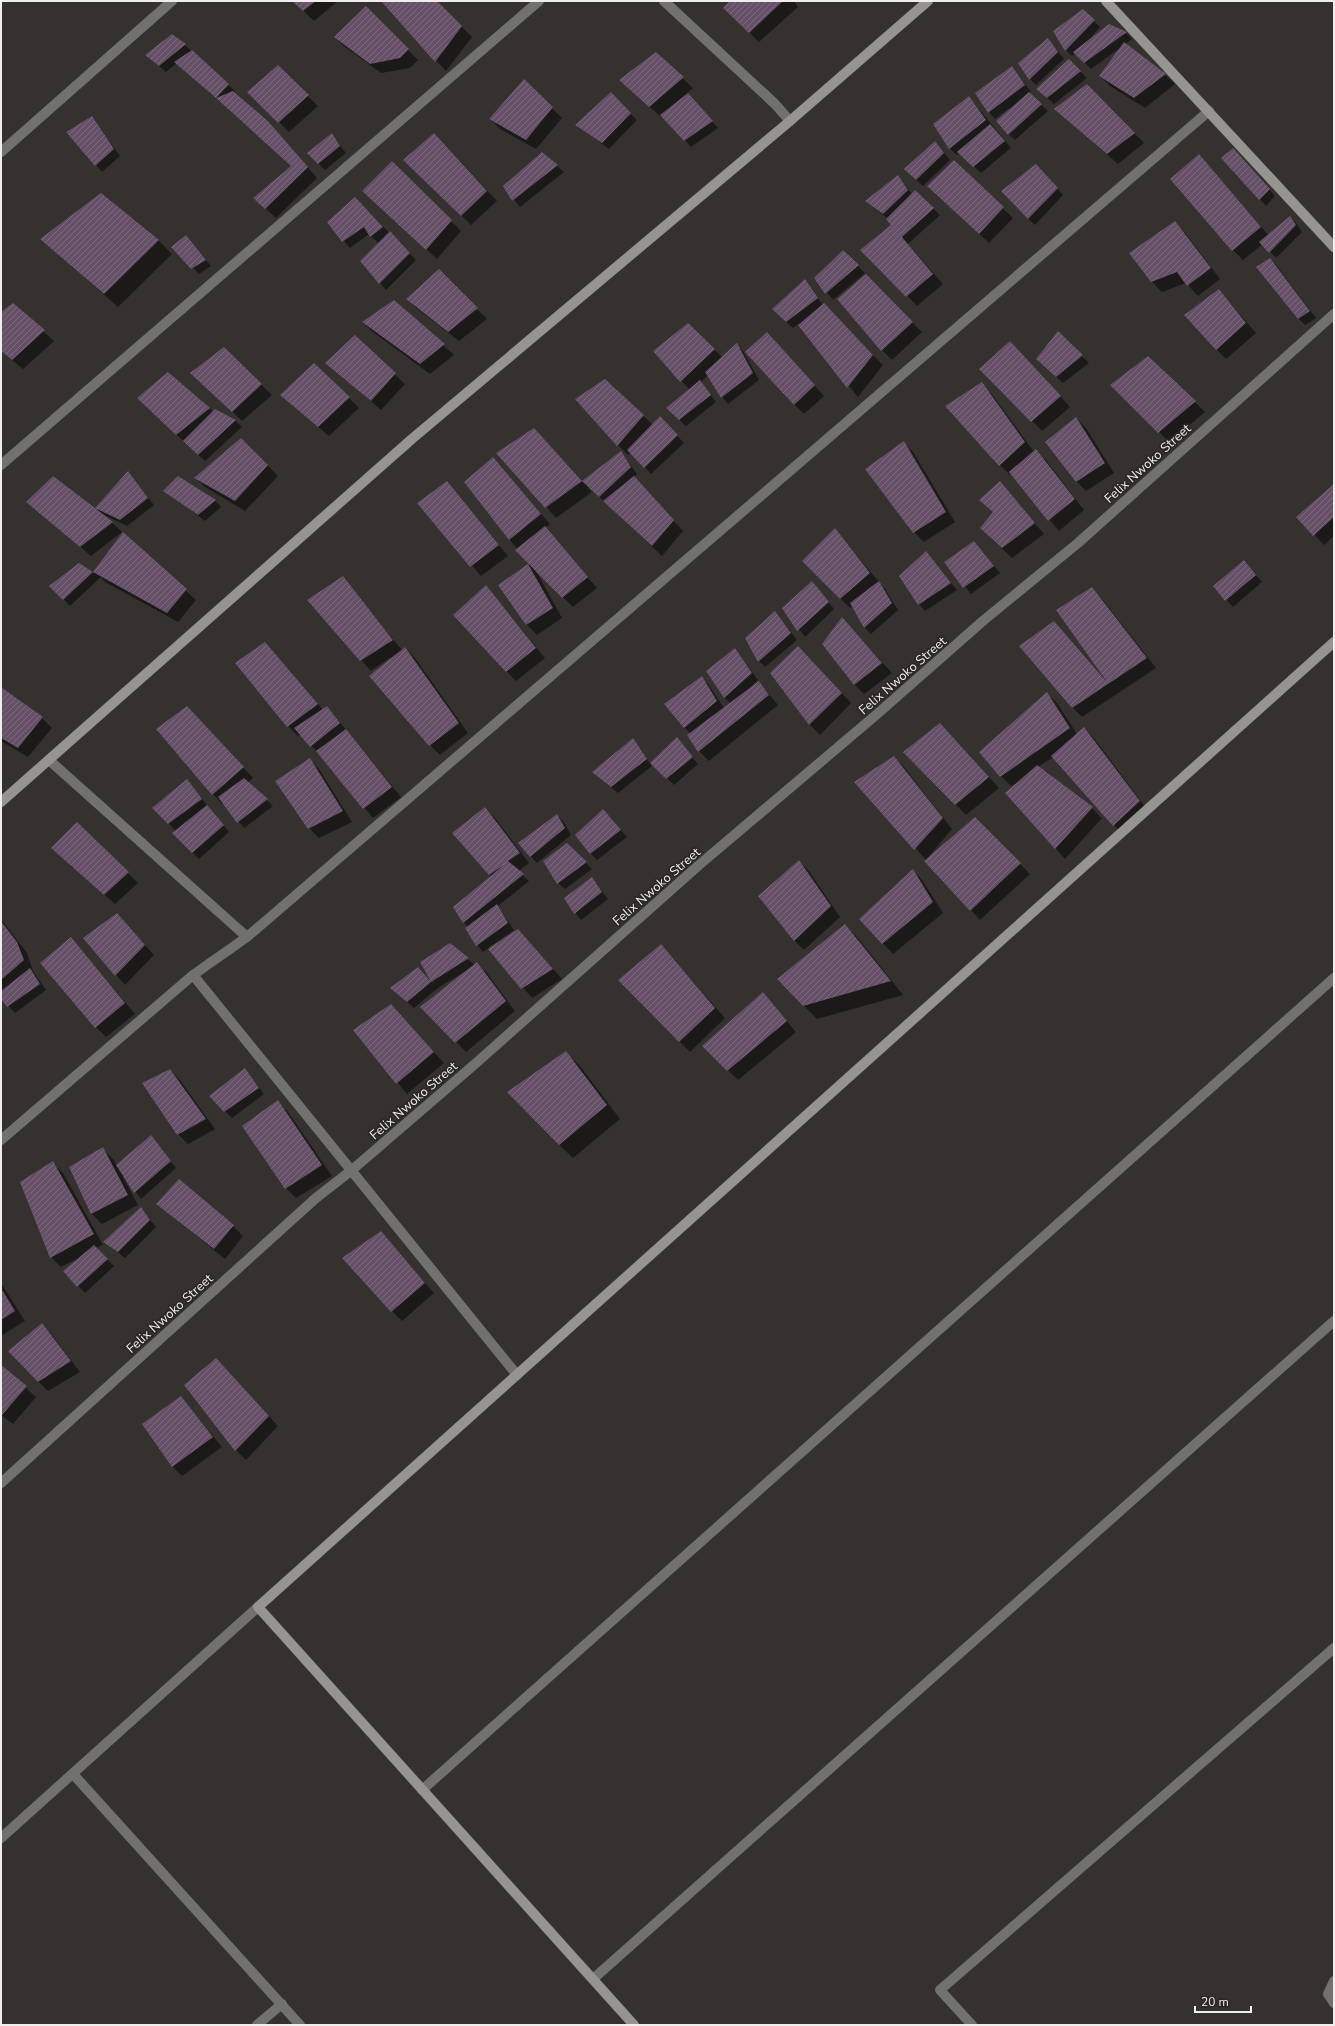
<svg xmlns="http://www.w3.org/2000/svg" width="1335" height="2026" font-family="'Nunito Sans',sans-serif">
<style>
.shadow{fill:#0007}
.building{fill:url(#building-hatch)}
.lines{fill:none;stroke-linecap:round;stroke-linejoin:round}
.street{stroke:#71716f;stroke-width:10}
.secondary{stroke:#959491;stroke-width:10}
.labels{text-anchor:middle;stroke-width:3.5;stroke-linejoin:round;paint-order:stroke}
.street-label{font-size:13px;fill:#f1efed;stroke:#2b2725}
</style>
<defs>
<pattern id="building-hatch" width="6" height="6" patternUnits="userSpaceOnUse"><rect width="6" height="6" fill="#655068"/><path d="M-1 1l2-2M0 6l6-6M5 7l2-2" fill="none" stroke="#7c6a7e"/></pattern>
</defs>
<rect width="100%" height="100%" fill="#35312f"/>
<path class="shadow" d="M293,1H338L314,21Z
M382,1H436L472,37L446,71Z
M732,1H794L798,7L759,42L725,8Z
M366,8L418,60L410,68L381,73L345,47L335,37Z
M1083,10L1100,27L1088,41L1109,25L1126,33L1132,39L1125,44L1165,75L1175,84L1145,108L1110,86L1100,76L1120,48L1091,69L1075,53L1072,56L1066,50Z
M172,35L192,51L228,85L235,91L234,92L268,121L317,178L276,218L254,198L292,166L177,63L166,72L146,55Z
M1048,39L1064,59L1036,85L1030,79Z
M656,53L693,88L687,93L718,128L691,147L661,115L660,116L620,80Z
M1069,60L1087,78L1054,104L1037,89Z
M278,67L318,106L289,132L249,92Z
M1012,67L1031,92L1029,93L1048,111L1015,140L1008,134L1009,108L995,119L989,112Z
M524,81L562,118L536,149L500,129L490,119Z
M1087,85L1144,143L1118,164L1056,109Z
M611,94L637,120L609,149L577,125Z
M969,97L1011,148L981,173L960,153L957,155L950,149L934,124Z
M91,117L120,156L102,172L68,132Z
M332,135L346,153L325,170L308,153Z
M935,142L950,160L923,186L912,176Z
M444,144L497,201L471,225L405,160Z
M542,153L564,172L520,207L504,186Z
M1240,156L1275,196L1266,206L1222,158Z
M954,161L1013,218L989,243L938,196Z
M392,162L461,231L437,259L363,191Z
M1208,166L1269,236L1290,217L1296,223L1302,232L1276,258L1263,244L1243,260L1233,250Z
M1043,172L1063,195L1035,225L1028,219Z
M898,176L912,194L915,191L940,215L908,244L943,284L917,306L862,250L892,225L888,219L866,201Z
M101,195L159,241L172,254L118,307L41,239Z
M361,204L416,260L386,290L361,261L379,244L369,234L350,248L328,222Z
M1175,223L1185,233L1220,279L1198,296L1186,283L1162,292L1151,281Z
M192,243L211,266L199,274L173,247Z
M843,251L865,273L833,300L815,278Z
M1270,259L1277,266L1316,318L1305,325L1298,318Z
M439,271L487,319L459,341L417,309L407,299Z
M866,276L922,332L892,360L882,350Z
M805,281L823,305L883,365L858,397L798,324L793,328L780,316Z
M1219,290L1256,333L1226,359L1216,349Z
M394,301L454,355L430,374L373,332L363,323Z
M13,304L54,341L23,369L1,351V314Z
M688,324L723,358L737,345L743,351L759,380L728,404L722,397L708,375L701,382L716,402L686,426L673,414L690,390L654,351Z
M1058,333L1089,363L1063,383L1044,366Z
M355,337L405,384L381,410L327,363Z
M776,343L824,396L804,414L794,404Z
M224,348L272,395L242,421L202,383Z
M1020,352L1070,407L1042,431L981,369Z
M1148,357L1205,412L1169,442L1112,385Z
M168,373L214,412L215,410L236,421L242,427L205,461L148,408Z
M605,380L653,425L660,418L684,443L651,474L631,452L628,455L618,445L577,399Z
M981,384L992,394L1034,452L1036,450L1046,460L1084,510L1059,531L1011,473L1010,475L1000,465Z
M349,398L359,408L329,436L292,405Z
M1076,418L1086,428L1114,473L1086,491L1076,481Z
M534,429L583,482L621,452L637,474L634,477L683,531L662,556L589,487L588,488L592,492L556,518L498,453Z
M241,439L278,476L245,511L205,487L195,478Z
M903,442L913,452L955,522L924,542L914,532Z
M493,459L550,524L545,528L597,588L573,607L536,571L562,618L537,635L527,625L500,585L530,564L509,539Z
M128,473L154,505L127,526L104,515L122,532L91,556L38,511L95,510Z
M447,482L508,556L481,576L419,503Z
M1000,483L1044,534L1012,558L991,538Z
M1334,485V536L1324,545L1298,517Z
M165,491L215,500L221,507L205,521Z
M835,530L885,589L898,610L871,634L864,627L853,606L850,608L803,561Z
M123,534L196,600L178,622L105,582L101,577L70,606L51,586L79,564L94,573Z
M974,542L1000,573L971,594L945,562Z
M926,553L957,590L925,611L919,604Z
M1250,568L1262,582L1233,607L1214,586Z
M342,577L402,650L405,648L415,658L468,733L440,755L430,745L391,657L371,671L308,601Z
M812,582L834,609L805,637L783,608Z
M486,586L545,658L516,681L506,671Z
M1092,589L1102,599L1156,668L1082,717L1072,707L1064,632L1102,676L1103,675Z
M775,612L797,640L765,667L759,661Z
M842,619L892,673L864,694L854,684Z
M265,643L323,710L327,707L333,714L401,797L373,818L318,751L317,752L301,734L298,736L288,726L236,663Z
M735,649L758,680L750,687L751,688L759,682L778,705L709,761L699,751L690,733L684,727L702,677L708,684L724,708L730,703L724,697Z
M808,657L851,703L820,735L810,725L771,673Z
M1,688L42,718L52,728L28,757L1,741Z
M1047,693L1057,703L1077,734L1084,728L1094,738L1149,812L1123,835L1053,757L1038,767L1092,808L1102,818L1065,859L1006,793L1016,785L1015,784L1011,786L1001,776Z
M197,718L253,778L248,782L273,806L244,828L224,803L222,804L213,794Z
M950,734L999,788L966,815L904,752Z
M632,739L652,766L618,793L593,772Z
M677,739L698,764L674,785L652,763Z
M894,757L904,767L952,829L926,860L975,818L1030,874L980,920L856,782Z
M309,759L319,769L352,822L319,838L309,828Z
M187,781L229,832L199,859L174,833L176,831L154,808Z
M485,808L495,818L529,863L518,871L529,881L498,906L514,930L489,947L491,949L518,930L562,979L532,998L489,948L483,952L477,945L468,927L463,922L491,876L453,833Z
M557,815L564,822L571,835L537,863L519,843Z
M609,817L627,837L597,860L590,853Z
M77,823L138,883L115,904L63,858Z
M567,844L592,869L565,889L558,883Z
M799,861L809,871L840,917L804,950L794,940Z
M913,870L922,880L943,913L893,954L860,919Z
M592,879L608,899L581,920L565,899Z
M117,914L154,955L125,985L85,939Z
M1,919L27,953L33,971L46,990L15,1013L1,998Z
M845,925L858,938L903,995L817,1019L778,980Z
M71,938L135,1014L106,1037L96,1027Z
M449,944L475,965L477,963L487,973L515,1011L466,1052L422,1007L465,973L464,972L438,988L414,1008L398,994L424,975L434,984L422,962Z
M661,945L725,1018L690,1052L619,980Z
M763,993L796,1032L738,1080L703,1046Z
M401,1016L444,1063L407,1094L354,1030Z
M566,1053L580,1066L620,1119L573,1158L559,1145Z
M245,1069L264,1094L232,1118L210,1096Z
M170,1070L180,1080L215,1129L188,1144L178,1134Z
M278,1102L288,1112L332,1176L296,1198L286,1188Z
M151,1137L176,1168L141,1199L124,1176L123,1177L138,1205L102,1224L92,1214L70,1167L103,1149L113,1159L117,1166Z
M53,1163L63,1173L103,1245L96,1248L114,1266L85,1293L64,1271L77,1259L61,1267L51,1257L21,1182Z
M157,1204L233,1226L243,1236L225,1259Z
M141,1208L156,1227L125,1258L105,1242Z
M381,1232L434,1293L402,1321L392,1311Z
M1,1283L25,1321L1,1336Z
M42,1325L52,1335L80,1372L48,1391L38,1381Z
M1,1366L36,1397L13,1424L1,1415Z
M226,1370L278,1426L246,1460L236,1450L185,1385Z
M181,1397L222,1447L182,1476L172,1466Z"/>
<path class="building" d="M292,1H316L303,11Z
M381,1H437L462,26L435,62Z
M730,1H783L749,33L723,8Z
M366,6L409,49L400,58L370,64L334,37Z
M1083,9L1095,20L1065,51L1053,31Z
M1109,24L1127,32L1084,63L1073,52Z
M172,34L186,44L159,66L145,55Z
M1048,38L1058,52L1029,80L1018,63Z
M1124,42L1166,74L1134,98L1099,76Z
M192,50L229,84L216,98L174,62Z
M656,52L684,77L649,107L619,80Z
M1069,59L1081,71L1047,98L1036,89Z
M278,65L309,95L278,123L247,92Z
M1012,66L1025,85L988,113L975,93Z
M524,79L553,107L526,140L489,119Z
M1087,84L1135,133L1107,154L1054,109Z
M233,91L268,121L308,167L265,209L253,198L291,166L216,98Z
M611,92L631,113L602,143L575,125Z
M1029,92L1042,104L1008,135L996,121Z
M688,93L713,121L684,141L660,115Z
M969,96L986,120L949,149L933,124Z
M92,116L114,149L95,166L66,132Z
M990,124L1005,141L973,167L957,152Z
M332,133L340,146L318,164L307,153Z
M434,133L487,191L461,216L403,160Z
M935,141L944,153L916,180L904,169Z
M1233,148L1270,189L1259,200L1221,158Z
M542,152L558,165L512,201L503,186Z
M1199,154L1261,227L1232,251L1170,179Z
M954,160L1004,207L979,234L927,186Z
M392,161L452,220L426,250L362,191Z
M1036,164L1058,188L1028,219L1001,191Z
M898,175L908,190L883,214L865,201Z
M915,190L934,208L902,237L933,274L906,297L860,250L891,225L886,219Z
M101,193L159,240L104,294L40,239Z
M355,197L383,227L370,237L364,227L342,242L327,222Z
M1290,216L1296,225L1269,253L1259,242Z
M1175,221L1211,268L1187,286L1177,272L1151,282L1129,253Z
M390,231L410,253L379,284L360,261Z
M186,235L206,260L191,269L171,247Z
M843,250L859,265L825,294L814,278Z
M1270,258L1310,311L1298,319L1256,267Z
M439,269L478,308L448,332L406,299Z
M866,274L913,322L881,351L837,299Z
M805,279L818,298L786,322L772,309Z
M1219,289L1246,323L1216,350L1184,315Z
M394,300L445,344L420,364L362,322Z
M13,303L45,330L12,360L1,351V312Z
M824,303L873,355L847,388L798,325Z
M688,323L715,349L680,382L653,351Z
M1058,331L1083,355L1056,377L1036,359Z
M767,332L815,385L794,405L745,352Z
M355,335L396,373L371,401L325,363Z
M1010,341L1061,396L1031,422L979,369Z
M737,343L753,373L721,398L705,372Z
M224,347L262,384L232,412L190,373Z
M1148,356L1196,401L1158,433L1110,385Z
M314,363L350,397L318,427L280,395Z
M168,372L210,408L176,435L137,398Z
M605,379L644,415L617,446L575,399Z
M700,380L711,395L679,420L666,408Z
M982,382L1025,442L999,466L945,406Z
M215,409L236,420L198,455L183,441Z
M660,416L678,435L644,468L627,450Z
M1076,417L1105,463L1076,482L1045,442Z
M534,428L582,481L545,508L496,453Z
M241,438L268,465L235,501L194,478Z
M904,441L946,512L913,533L865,469Z
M1036,449L1075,499L1048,521L1009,472Z
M621,451L631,467L599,497L582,481Z
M493,457L541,514L509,540L464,482Z
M128,471L148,498L120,520L95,508L113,522L80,547L26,502L53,476L95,508Z
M178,476L216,500L198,515L163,491Z
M634,476L674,520L652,546L603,501Z
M447,481L499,545L470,567L417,503Z
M1000,481L1035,523L1002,548L980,528L993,512L979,500Z
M1334,484V517L1313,536L1296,517Z
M545,526L588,577L562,598L515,550Z
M835,528L870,573L840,599L802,561Z
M123,532L187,589L167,613L93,572Z
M974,541L994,566L963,588L944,562Z
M926,551L951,583L918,605L899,576Z
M1244,560L1256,575L1225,601L1213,586Z
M79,563L93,572L63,600L49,586Z
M528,564L553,608L526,625L498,585Z
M343,576L393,640L360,661L307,600Z
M812,581L829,602L797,631L782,608Z
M879,581L892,603L864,628L850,603Z
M486,585L536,648L506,672L453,615Z
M1092,587L1147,658L1072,708L1019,646L1054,621L1107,682L1056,610Z
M775,611L791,633L758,662L745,638Z
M842,617L882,663L854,685L822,644Z
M265,642L318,704L287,727L235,663Z
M798,646L842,693L809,725L770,673Z
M405,647L459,723L429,746L369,676Z
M735,648L752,673L724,698L706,671Z
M702,676L717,701L684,728L664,704Z
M759,681L769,695L698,752L687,735Z
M1,687L43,717L18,748L1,738Z
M1047,692L1070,728L1000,777L979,752Z
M187,706L244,767L212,795L156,729Z
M327,706L340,723L310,747L294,728Z
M940,723L989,777L955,805L903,752Z
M1084,727L1140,801L1113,826L1051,756Z
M346,729L392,787L363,809L316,751Z
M677,737L693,757L666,779L650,763Z
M633,738L647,759L611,787L592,772Z
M894,756L943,818L914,850L854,782Z
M310,758L343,811L308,829L275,781Z
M1037,765L1093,807L1055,849L1005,793Z
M244,778L268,799L237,823L218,797Z
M187,779L202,799L168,824L152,808Z
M207,805L224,825L192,853L172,833Z
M485,807L520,853L508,861L524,874L463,923L453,907L504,865L489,875L452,833Z
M603,809L621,830L590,854L575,835Z
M557,814L565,828L530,857L518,843Z
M975,817L1021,863L970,911L924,861Z
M77,822L129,872L104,895L51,848Z
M567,843L587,862L557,884L543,861Z
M799,860L831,906L794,941L758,896Z
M913,869L933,902L882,944L859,919Z
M592,877L602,892L574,914L564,898Z
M497,904L508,923L476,946L465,928Z
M117,913L145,945L115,976L83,938Z
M1,921L17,942L24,960L1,980Z
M845,924L891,981L803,1006L777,979Z
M518,929L553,969L521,989L488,949Z
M71,937L125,1003L95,1028L40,963Z
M450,943L469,958L431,982L420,962Z
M661,944L715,1008L679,1042L618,980Z
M477,962L506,1001L455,1043L420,1007Z
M418,967L431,982L407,1002L390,988Z
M30,968L40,984L7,1007L1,999V991Z
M763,992L787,1021L727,1071L702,1046Z
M391,1004L434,1052L396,1084L353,1030Z
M566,1051L607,1105L559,1145L507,1092Z
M245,1068L259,1088L224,1112L209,1096Z
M170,1069L206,1119L177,1135L142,1083Z
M278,1100L322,1165L285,1189L242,1126Z
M151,1135L171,1161L134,1193L116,1165Z
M103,1147L128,1195L91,1214L69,1167Z
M53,1161L94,1234L50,1258L20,1182Z
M179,1179L234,1225L214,1249L156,1204Z
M141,1207L150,1220L118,1252L103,1242Z
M381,1231L425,1283L391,1312L342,1258Z
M94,1245L108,1259L77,1287L63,1271Z
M1,1288L15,1311L1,1320Z
M42,1323L71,1361L38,1382L8,1351Z
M216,1358L269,1416L235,1451L184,1385Z
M1,1365L27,1386L2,1415L1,1414Z
M181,1396L213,1437L172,1467L142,1424Z"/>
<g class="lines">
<path class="street" d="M664,1L775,104L790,121
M1,152L172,1
M1,465L539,1
M49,760L247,937
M193,975L517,1375
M1,1140L193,975L247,937L1209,111
M1,1483L316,1198L352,1170L475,1064L699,865L876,715L984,620L1078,543L1334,314
M73,1774L300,2025
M422,1790L1334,978
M1,1838L258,1607
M593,1979L1334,1321
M1334,1981L1328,1994L1334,2003
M257,2025L282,2004
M972,2025L940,1990L1334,1648"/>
<path class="secondary" d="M1106,1L1334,247
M1,802L413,438L790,121L928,1
M634,2025L258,1607L1334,642"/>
</g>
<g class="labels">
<g class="street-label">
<text transform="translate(1147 463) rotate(-42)" y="5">Felix Nwoko Street</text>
<text transform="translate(902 675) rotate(-41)" y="5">Felix Nwoko Street</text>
<text transform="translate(656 886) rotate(-41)" y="5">Felix Nwoko Street</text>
<text transform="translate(413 1100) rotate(-41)" y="5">Felix Nwoko Street</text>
<text transform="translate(169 1313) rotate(-42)" y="5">Felix Nwoko Street</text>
</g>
</g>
<rect width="1335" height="2026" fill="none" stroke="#f1efed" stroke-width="4"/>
<path d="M1195 2006v6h56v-6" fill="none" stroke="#f1efed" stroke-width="2"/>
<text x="1201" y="2006" font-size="12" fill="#f1efed" stroke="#2b2725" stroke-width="3" paint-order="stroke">20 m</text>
</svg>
